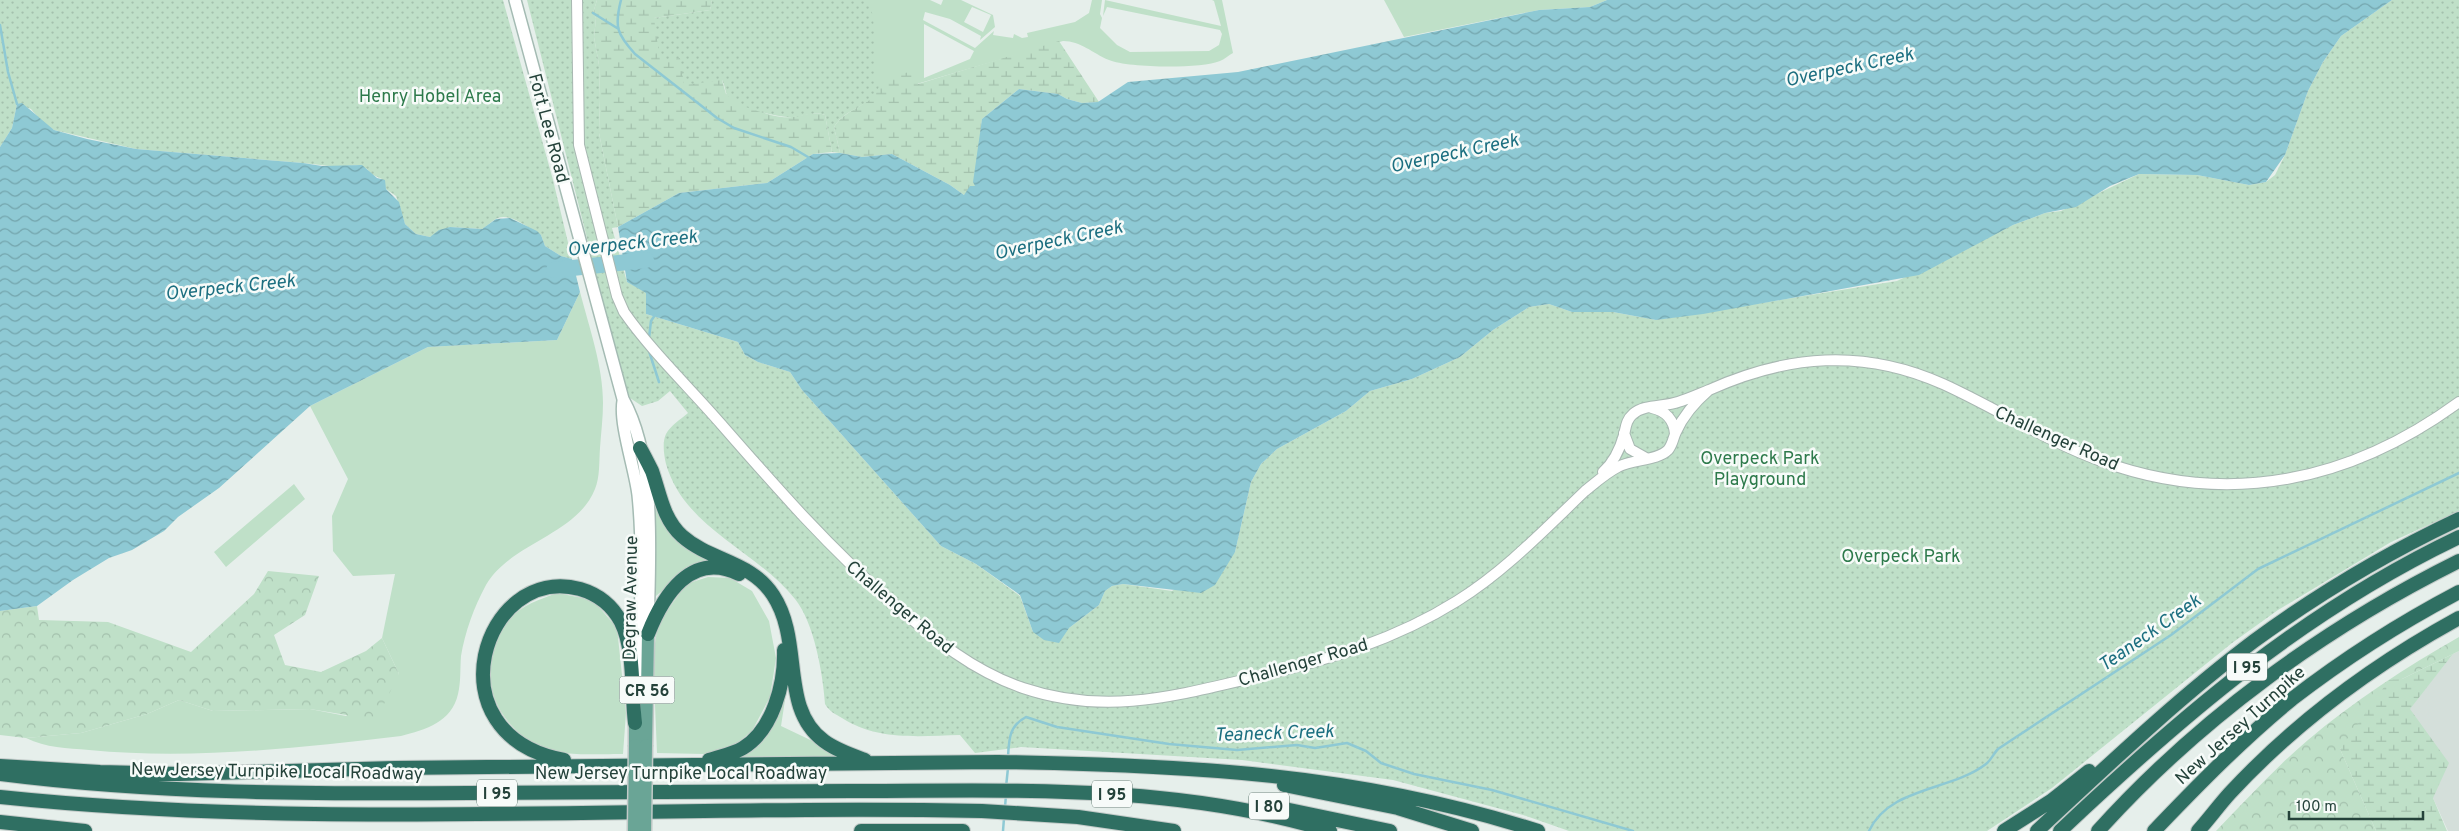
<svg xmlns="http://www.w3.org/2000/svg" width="2459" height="831" font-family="Overpass,sans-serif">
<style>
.built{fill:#d4dfda}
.grass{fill:#bfe0c8;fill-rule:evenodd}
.forest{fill:url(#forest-crowns)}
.wetland{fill:url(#wetland-marsh)}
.park{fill:url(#park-dots)}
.water{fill:url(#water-waves)}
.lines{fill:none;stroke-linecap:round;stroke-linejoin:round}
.stream{stroke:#8ec9d4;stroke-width:2.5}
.river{stroke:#8ec9d4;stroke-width:16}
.tertiary-casing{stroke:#a8b8b2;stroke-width:12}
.secondary-casing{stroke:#a4bbb3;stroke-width:14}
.primary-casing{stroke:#c2cac8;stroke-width:15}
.motorway-casing{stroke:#c2cac8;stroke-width:16}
.tertiary{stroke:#fff;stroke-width:10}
.secondary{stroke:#fff;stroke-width:11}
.primary{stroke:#6aa596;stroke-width:12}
.motorway{stroke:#2f6f62;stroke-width:14}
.primary-bridge-casing{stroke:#c2cac8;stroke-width:15;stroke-linecap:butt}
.primary-bridge{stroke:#6aa596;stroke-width:12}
.labels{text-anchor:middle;stroke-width:5;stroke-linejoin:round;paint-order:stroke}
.shield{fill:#f7fbf9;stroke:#637a73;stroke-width:1}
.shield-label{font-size:16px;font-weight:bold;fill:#24423a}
.park-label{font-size:18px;fill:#2d7a4b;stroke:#f7fbf9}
.street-label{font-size:18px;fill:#24423a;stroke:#f7fbf9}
.water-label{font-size:19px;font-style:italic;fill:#1c6f80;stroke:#f7fbf9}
</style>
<defs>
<pattern id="forest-crowns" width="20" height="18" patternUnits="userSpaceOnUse" patternTransform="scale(1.25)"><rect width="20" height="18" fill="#bfe0c8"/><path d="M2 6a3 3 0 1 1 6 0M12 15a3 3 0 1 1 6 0" fill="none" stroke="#a4c1ad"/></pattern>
<pattern id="wetland-marsh" width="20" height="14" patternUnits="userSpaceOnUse" patternTransform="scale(1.25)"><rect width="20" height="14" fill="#bfe0c8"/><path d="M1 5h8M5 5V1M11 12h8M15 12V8" fill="none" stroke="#a4c1ad"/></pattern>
<pattern id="park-dots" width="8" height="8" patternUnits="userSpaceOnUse" patternTransform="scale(1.25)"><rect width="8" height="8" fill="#bfe0c8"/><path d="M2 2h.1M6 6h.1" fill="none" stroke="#a4c1ad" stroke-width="1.8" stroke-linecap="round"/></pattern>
<pattern id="water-waves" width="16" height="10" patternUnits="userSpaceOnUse" patternTransform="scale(1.25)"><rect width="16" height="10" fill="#8ec9d4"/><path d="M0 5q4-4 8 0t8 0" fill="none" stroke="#74a5ad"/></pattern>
</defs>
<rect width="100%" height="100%" fill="#e6efeb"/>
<path class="built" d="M2459,651V831H2448L2433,798L2409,709L2453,654Z"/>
<path class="grass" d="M868,0H930L941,5L943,0H961L993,15L995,27L980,40L981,36L950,19L925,12L923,20L975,48L994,31L993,35L1013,38L1014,34L1022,38L1028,37L1027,33L1075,22L1089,13L1092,0H1102L1100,14L1102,18L1100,28L1117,45L1130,52L1209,51L1219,45L1222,34L1220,30L1107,7L1103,16L1105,0L1221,26L1214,1L1212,0H1222L1233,53C1229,55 1225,59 1220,61C1201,69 1128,68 1109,60C1092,53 1081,41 1063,41L835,108ZM972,7L991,15L983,32L964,22ZM924,24L974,51L970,59L924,78Z
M1384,0H1607L1590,7L1539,10L1404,37Z
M580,292C589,327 603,366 603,403C603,418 601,433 600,448C599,461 600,477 595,489C577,535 510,543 486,585C474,607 465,632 461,656C460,669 461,682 458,694C452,722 425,730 401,736C299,748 192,760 89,750C67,748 46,748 26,738L81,733L147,714L179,700L213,711L310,709L346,716L399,674L382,638L395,574L353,576L333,551L332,516L348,479L310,406L428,347L557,340Z
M294,484L305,499L226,567L214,552Z
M655,500L670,531L725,563L678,577L656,596Z
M708,577L730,578L752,591L769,621L776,658L770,697L752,731L730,749L704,754L657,753L653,656L658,624L686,584Z
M557,593L593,600L617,628L626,713L623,754C601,754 555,757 536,746C489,717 473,663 510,619C521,605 541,599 557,593Z
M789,674L781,726L844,756L737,757L758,743Z"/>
<path class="forest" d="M268,571L319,576L305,615L274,635L285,665L321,672L366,651L382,638L399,674L376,720L310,709L213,711L179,700L147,714L81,733L26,738L0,735V611L37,606L39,620L108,622L191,652L254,594Z
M2459,637V651L2402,679L2340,749L2376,831H2216C2246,800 2275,768 2308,740C2354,701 2406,667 2459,637Z"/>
<path class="wetland" d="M597,0H712L710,10L654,18L680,58L722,80L726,94C744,103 762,115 782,117C796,119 811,110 825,115L832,152L813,154L767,183L679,193L618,227L599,133L600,98L599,65L594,37L596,18L593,13Z
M1059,41L1099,102L1082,103L1067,99L1058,94L1019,89L982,119L975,187L964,195L950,185L892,154L862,157L840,153L834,127C847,106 876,106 880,82L890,77L913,71L918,84Z
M2453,654L2410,709L2449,763L2433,798L2447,831H2376L2340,749L2389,680L2402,679Z"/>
<path class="park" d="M0,0H503L553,180L572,259L561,256L545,246L541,235C530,229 511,213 498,218C492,220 488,226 482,229L450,227L430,237L416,234L405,224L396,196L386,189L382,179L371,174L367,169L357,165L338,167L303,163L136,149L54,130L42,122L31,109L17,104L12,128L0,147Z
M527,0H597L593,13L596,18L594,37L599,65L600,98L599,133L618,227L612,228L627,282L646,292V314L738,342L745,355L758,362L790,372L802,390L941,546L976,564L1020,596L1033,632L1069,628L1099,605L1105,591L1112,586L1123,584L1172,591L1235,552L1251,482L1261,464L1277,449L1346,411L1370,391L1412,379L1460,357L1493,330L1529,307L1549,304L1572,312H1613L1656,320L1897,281L2013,225L2045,213L2061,211L2139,174L2197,175L2249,185L2266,182L2275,175L2285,155L2308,91L2323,62L2341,36L2392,0H2459V511L2391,542L2278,610L2232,643L2052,788L1987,831H1569L1523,815L1393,780L1242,760L1021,747L975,753L960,735C919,736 878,741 842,718C835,714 829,711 825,704C823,674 814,622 795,599C755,549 685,529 666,464C664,455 662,442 666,434C671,425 680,420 688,413L670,391L658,401L642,406L630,398L623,381Z
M712,0H870L876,38L874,77L880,82C876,108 847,105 834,127L840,153L832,152L825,115C814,111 805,116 794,117C780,119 735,107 727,95C725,91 725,85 722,80L684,85L680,58L660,61L654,18L710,10Z"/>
<path class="water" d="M1607,0H2392L2341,36L2323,62L2308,91L2285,155L2266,182L2249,185L2197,175L2139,174L2110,186L2076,207L2045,213L2013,225L1919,275L1703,314L1656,320L1613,312H1572L1549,304L1529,307L1493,330L1460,357L1412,379L1370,391L1346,411L1277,449L1261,464L1251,482L1235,552L1215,585L1201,593L1123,584L1112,586L1105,591L1099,605L1069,628L1059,643L1044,640L1033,632L1020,595L976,564L941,546L802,390L790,372L758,362L745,355L738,342L646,314V293L627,282L618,227L679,193L767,183L813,154L840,153L862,157L892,154L950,185L964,195L970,186H975L973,182L982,119L1019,89L1058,94L1067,99L1082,103L1098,102L1128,82L1238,72L1539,10L1590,7Z
M22,103L54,130L87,139L136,149L303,163L322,166L362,165L377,178L385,180L386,189L399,202L405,224L416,234L430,237L439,230L450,227L482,229L496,219L510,218L537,231L541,235L545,246L561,256L572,259L580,292L557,340L428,347L310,406L219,488L178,517L164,531L132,550L109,558L73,580L37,606L0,611V147L12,128L17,104Z"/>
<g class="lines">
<path class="stream" d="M621,0C614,27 617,34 635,54L717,118L734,128L791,147L808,157
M593,13L617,28
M0,25L8,72L17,104
M649,338L651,321L655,315
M648,348L659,382
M1008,757C1009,739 1009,726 1026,717L1057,727L1169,744L1237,750L1297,745L1315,748L1347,743L1366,751L1381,763L1414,774L1492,790L1633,831
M1006,787L1008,768
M1005,807L1006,795
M1003,831L1004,818
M1869,831C1889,787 1951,791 1986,764C1991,760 1994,753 1998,749L2171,635L2258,569L2459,473"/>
<path class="river" d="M554,270L646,260"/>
<defs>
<path id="tertiary" d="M577,0L579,145L617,296L624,312C652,352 689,387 721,424C776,487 830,549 894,604C934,639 973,671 1023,688C1106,716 1175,696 1256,677C1327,660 1395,640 1457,601C1505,571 1544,530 1585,491C1595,483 1606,473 1618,467C1632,459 1657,461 1668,450C1673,444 1673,438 1676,432C1684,414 1695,402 1709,390
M1652,408C1666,411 1674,420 1675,434
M1624,433L1630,449L1646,458
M1603,472C1614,462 1620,449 1624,435C1626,427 1626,420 1633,414C1644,404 1664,407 1678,402C1688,399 1699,394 1709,390C1787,355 1863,348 1943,384C1996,408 2046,441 2101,461C2229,508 2351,481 2459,402"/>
<path id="secondary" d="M515,0L623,399C658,462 649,562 648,632
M623,401C619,424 635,469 638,495C644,554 640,616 638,676"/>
<path id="primary" d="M635,745V723
M646,745L648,634"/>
<path id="motorway" d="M640,448C644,455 648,463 652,471C660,494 663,519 682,536C710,561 751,561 773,595C804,642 779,708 824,741C836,750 851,755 865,760
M648,634C663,596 691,550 739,574
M564,760C429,735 483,563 580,589C597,594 612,605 621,622C635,650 631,692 635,723
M709,760C721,756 733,754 743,748C773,730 785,683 784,650
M0,766L100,772L179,774L395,768L998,762C1185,765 1358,773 1538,831
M0,774C156,794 312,794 469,793C596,793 723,791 851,791C1012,791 1174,783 1330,831
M1284,785L1398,808L1472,831
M0,797C325,831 655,804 982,811L1078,817L1174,831
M1275,807L1390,831
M0,822L85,831
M861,831H963
M2004,831L2051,801L2089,771
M2037,831C2107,766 2177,699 2254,641C2318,594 2387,553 2459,519
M2060,831C2184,714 2304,611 2459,537
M2098,831C2199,719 2324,628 2459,561
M2154,831C2198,785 2243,739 2292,699C2345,658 2400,623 2459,592
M2198,831C2209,819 2219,805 2230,793C2295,723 2375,664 2459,618"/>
</defs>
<use href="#tertiary" class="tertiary-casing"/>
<use href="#secondary" class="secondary-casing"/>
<use href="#primary" class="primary-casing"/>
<use href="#motorway" class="motorway-casing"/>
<use href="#tertiary" class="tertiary"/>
<use href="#secondary" class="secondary"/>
<use href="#primary" class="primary"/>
<use href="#motorway" class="motorway"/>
<defs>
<path id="primary-bridge" d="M634,831L635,745
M645,831L646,745"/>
</defs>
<use href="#primary-bridge" class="primary-bridge-casing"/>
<use href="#primary-bridge" class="primary-bridge"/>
</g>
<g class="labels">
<g class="shield">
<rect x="2227" y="653.5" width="40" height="27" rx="4"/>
<rect x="619.5" y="676.5" width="55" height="27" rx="4"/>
<rect x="477" y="779.5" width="40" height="27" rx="4"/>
<rect x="1092" y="780.5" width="40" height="27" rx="4"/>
<rect x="1249" y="792.5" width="40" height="27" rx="4"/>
</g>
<g class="shield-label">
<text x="2247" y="673">I 95</text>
<text x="647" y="696">CR 56</text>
<text x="497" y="799">I 95</text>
<text x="1112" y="800">I 95</text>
<text x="1269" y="812">I 80</text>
</g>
<g class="park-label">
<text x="430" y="102">Henry Hobel Area</text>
<text x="1760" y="464">Overpeck Park<tspan x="1760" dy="21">Playground</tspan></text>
<text x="1901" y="562">Overpeck Park</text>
</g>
<g class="street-label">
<text transform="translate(549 128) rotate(75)" y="6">Fort Lee Road</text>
<text transform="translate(2057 438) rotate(24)" y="6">Challenger Road</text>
<text transform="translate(630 598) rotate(-89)" y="6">Degraw Avenue</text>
<text transform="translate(900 607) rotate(40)" y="6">Challenger Road</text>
<text transform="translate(1303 662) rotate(-16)" y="6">Challenger Road</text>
<text transform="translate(2240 725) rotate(-42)" y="6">New Jersey Turnpike</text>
<text transform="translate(277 771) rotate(1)" y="6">New Jersey Turnpike Local Roadway</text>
<text x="681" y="779">New Jersey Turnpike Local Roadway</text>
</g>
<g class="water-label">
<text transform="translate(1849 66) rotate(-12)" y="7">Overpeck Creek</text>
<text transform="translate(1454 152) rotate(-12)" y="7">Overpeck Creek</text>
<text transform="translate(1058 239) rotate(-12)" y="7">Overpeck Creek</text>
<text transform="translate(632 242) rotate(-6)" y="7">Overpeck Creek</text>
<text transform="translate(230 286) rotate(-6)" y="7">Overpeck Creek</text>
<text transform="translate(2149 632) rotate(-35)" y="7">Teaneck Creek</text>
<text transform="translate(1274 732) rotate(-2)" y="7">Teaneck Creek</text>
</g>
</g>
<path d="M2289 811v8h134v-8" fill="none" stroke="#24423a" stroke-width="2.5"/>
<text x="2296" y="811" font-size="15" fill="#24423a" stroke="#f7fbf9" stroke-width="4" paint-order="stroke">100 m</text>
</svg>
